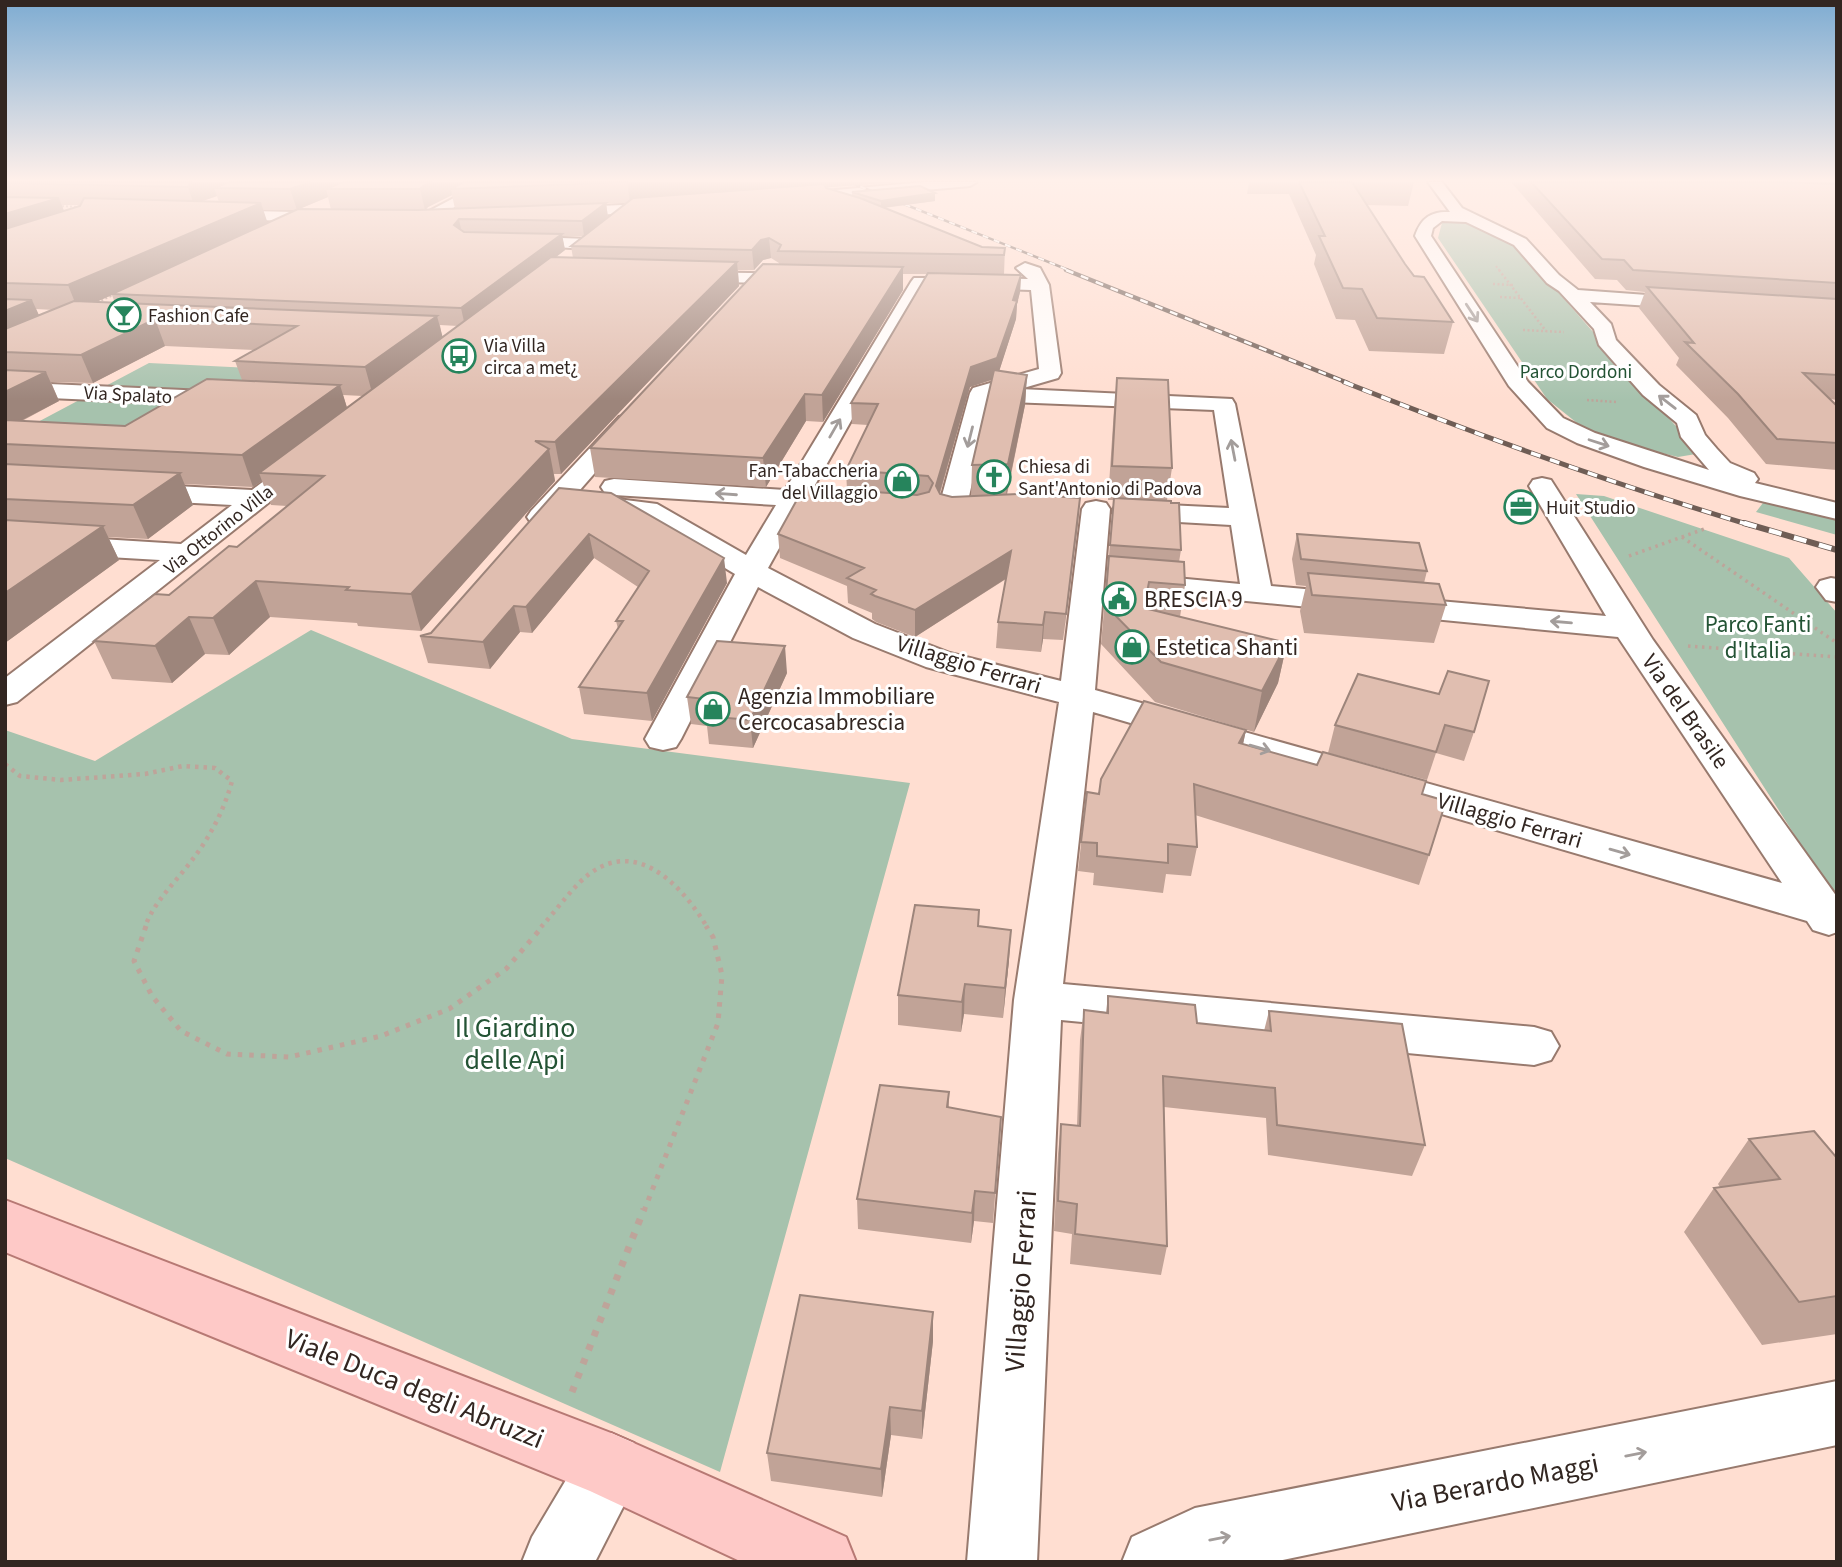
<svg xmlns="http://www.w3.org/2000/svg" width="1842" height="1567" font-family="'Source Sans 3',sans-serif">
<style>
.green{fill:#a6c2ad}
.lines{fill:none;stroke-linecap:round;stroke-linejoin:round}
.minor-casing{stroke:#987a6e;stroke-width:4}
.major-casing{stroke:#b77974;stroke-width:4}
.path-far5{stroke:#bea49a;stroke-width:2;stroke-dasharray:2 2;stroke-linecap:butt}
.path-far4{stroke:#bea49a;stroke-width:2.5;stroke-dasharray:2 2.5;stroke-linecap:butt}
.path-far3{stroke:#bea49a;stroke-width:3.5;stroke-dasharray:2.5 4.5;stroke-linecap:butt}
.path-far2{stroke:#bea49a;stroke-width:4.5;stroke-dasharray:3.5 5;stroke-linecap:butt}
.path-far1{stroke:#bea49a;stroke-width:5;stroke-dasharray:4.5 7;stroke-linecap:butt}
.path{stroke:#bea49a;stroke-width:7;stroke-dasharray:6 9;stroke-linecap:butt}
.minor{fill:#fff;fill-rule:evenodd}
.major{fill:#fec9c7;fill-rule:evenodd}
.rail-far3-casing{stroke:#6f5d55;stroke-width:2.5}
.rail-far2-casing{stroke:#6f5d55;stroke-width:4.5}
.rail-far1-casing{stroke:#6f5d55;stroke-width:5}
.rail-casing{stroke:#6f5d55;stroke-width:6}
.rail-far3{stroke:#fff;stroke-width:2;stroke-dasharray:6;stroke-linecap:butt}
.rail-far2{stroke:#fff;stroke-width:2.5;stroke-dasharray:8;stroke-linecap:butt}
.rail-far1{stroke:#fff;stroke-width:3.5;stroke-dasharray:10;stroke-linecap:butt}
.rail{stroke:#fff;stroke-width:4.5;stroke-dasharray:13;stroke-linecap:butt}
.wall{fill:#c1a397;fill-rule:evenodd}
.shaded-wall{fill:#9d857b}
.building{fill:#e0beb0;stroke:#9d857b;stroke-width:2}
.oneway{stroke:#a39d9b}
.labels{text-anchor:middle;stroke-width:6;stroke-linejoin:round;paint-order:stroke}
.far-poi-label{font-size:19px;fill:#322621;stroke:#fff;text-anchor:start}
.far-park-label{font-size:19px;fill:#235334;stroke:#fff}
.far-street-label{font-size:19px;fill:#322621;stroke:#fff}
.poi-label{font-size:23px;fill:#322621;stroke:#fff;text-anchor:start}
.park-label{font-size:23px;fill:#235334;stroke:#fff}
.street-label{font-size:23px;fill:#322621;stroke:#fff}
.near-park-label{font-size:28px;fill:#235334;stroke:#fff}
.near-street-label{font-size:28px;fill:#322621;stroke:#fff}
</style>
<rect width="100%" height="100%" fill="#ffded1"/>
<path class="green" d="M1443,219L1468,220L1514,242L1696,449V454L1678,457L1616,442L1577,423L1547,399L1438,238Z
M149,363L269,369L154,440L19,432Z
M1576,494L1604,496L1789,558L1837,613V901Z
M1766,499L1837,518V535L1756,512Z
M311,630L572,739L910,783L720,1472L5,1158V730L95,761Z"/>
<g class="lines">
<defs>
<path id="minor" d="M484,182H501L429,221H419L416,218Z
M925,182H977L970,186L791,202L784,198L791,194Z
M1428,182H1442L1462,208L1526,239L1559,275L1578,290L1702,299L1704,303L1695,309L1590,302L1611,324L1616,340L1659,385L1696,415L1705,435L1717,449L1730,463L1754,473L1758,479L1755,483L1837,503V519L1740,496L1644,467L1577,443L1547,428L1509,386L1415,236C1421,218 1431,211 1450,212ZM1442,221L1466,222L1514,245L1547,283L1559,291L1594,329L1599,345L1643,395L1677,423L1681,437L1709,470L1595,433L1563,418L1528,382L1431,236L1433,228Z
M668,203L673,204L675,207L673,210L553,218L545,213L553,208Z
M214,210L332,213L340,218L332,223L209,218L206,215L209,212Z
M510,236L588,239L596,244L588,249L504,244L502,241Z
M1025,263L1040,268L1049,285L1061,373L1058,378L1020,389L1232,399L1235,404L1271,586L1606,616L1529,486L1533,480L1542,478L1551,480L1653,640L1837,897V932L1829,935L1813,930L1807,921L1093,712L1063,984L1534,1027L1551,1032L1559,1046L1551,1060L1534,1065L1061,1020L1037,1562H967L1014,1000L1059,702L926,667L853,638L758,587L681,739L676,747L663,750L650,747L645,739L735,574L640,517L576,509L572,503L576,497L586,495L657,504L746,555L776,505L614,495L605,493L601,487L605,481L614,479L785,490L911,282L914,278H926L929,282L811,492L826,494L829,500L826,506L802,507L768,568L875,624L950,653L1061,681L1082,509L1086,503L1096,501L1106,503L1110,509L1095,690L1782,883L1618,637L1122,589L1118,583L1122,577L1133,574L1240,584L1231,525L1126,519L1116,517L1112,511L1116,505L1126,503L1229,508L1214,410L1012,402L1004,400L1001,394L991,397L968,501L999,502L1003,508L999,514C981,518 960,520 942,516L938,510L970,393L973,388L1039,369L1031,290L967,288L958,283L967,278L1028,279L1016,268Z
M687,272L802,274L811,279L802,284L681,281L678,277Z
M5,382L228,392L236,394L239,399L236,404L228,406L5,396Z
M627,415L635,417L639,422L635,427L551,523L541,525L531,523L527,517L531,511L619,417Z
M307,452L316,455L320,460L316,465L17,702L5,705V678L160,560L5,551V533L181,544L232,505L138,500L129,498L125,492L129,486L138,484L252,490L298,455Z
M1831,578L1837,579V602L1826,600L1816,587L1820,581Z
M1837,1381V1445L1273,1562H1122L1132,1537L1195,1508Z
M611,1433L634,1443L644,1466L595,1562H522L532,1537L588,1443Z"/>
<path id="major" d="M5,1200L611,1433L846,1537L856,1562H742L590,1491L5,1252Z"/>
</defs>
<use href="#minor" class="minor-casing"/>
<use href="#major" class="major-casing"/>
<path class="path-far5" d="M58,206L81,207
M1496,266L1500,271"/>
<path class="path-far4" d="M1499,270L1546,331
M1493,284L1513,285
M1500,297L1520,298
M93,304L117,293
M1523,330L1564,332
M1587,400L1616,402"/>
<path class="path-far3" d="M1682,537L1837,643
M1629,556L1707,528
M1688,646L1837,657"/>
<path class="path-far2" d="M5,764L20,776L61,780L145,774L183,766L215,768L232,781C224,811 209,839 189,864C173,885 154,902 145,927
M541,927C554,913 566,896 580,882C631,832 680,882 707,927"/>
<path class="path-far1" d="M146,926L134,961L152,996L181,1031L227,1054L289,1057L381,1036L449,1009L506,969L543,926
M644,1211L718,1023L722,975L713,937L706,926"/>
<path class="path" d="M572,1392L644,1209"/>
<use href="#minor" class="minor"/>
<use href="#major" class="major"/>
<defs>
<path id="rail-far3" d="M849,182L1071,271"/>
<path id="rail-far2" d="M1066,270L1348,383"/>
<path id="rail-far1" d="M1344,382C1477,435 1613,484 1750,525"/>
<path id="rail" d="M1744,523L1837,550"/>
</defs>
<use href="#rail-far3" class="rail-far3-casing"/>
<use href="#rail-far2" class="rail-far2-casing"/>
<use href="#rail-far1" class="rail-far1-casing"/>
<use href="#rail" class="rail-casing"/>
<use href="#rail-far3" class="rail-far3"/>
<use href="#rail-far2" class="rail-far2"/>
<use href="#rail-far1" class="rail-far1"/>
<use href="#rail" class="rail"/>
</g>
<path class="wall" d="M5,182H898L826,187L852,196V192L935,193V201L884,208L982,247L1005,248L1004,274L1021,275L1020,292L1017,304L1016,319L999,371L1027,375L1025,405L1007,495L1078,522L1063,640L1043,639L1041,652L996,648L998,622L1006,579L915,637L876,622L872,619V613L848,603L847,586L780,558L778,534L847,490L846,470L868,425L852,424L851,403L927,274H903V290L823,422L806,421L766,487L595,477L590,448L779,265V263L771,258L763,260L754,270H738L739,286L561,474H554L555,481L421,631L358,626L357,623L270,617L229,655L205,654L172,683L112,679L94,641L169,595L237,547L287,506L271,505L262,481L253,487L184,484L193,505L148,539L108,537L119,560L5,643ZM452,195L455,209L426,210L428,207ZM217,196L219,202L201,201L208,199ZM328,197L331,210L299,209ZM606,203H627L608,217ZM62,205H80L64,211ZM263,210H296L267,223ZM562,236H583L571,246L573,258H555L565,250ZM112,295L115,303L96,302ZM36,309L54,310L39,316ZM440,325L458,326L442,337ZM165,346L254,350L235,361L242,380L125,426L22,421L59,401L51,382L93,383ZM992,380L972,465L971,496L952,497L940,494L970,387ZM343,395L363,396L347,408Z
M1249,182H1414L1408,206L1366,205L1405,264L1453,322L1444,354L1369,351L1355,320L1336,319L1314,264L1316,255L1289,194H1247Z
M1511,182H1837V400L1830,399L1837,406V470L1766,464L1728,418L1676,365L1679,358L1639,308L1645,292L1626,290L1617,280L1595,279Z
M1117,378L1172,468L1167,500L1181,550L1179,562L1185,585L1180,617L1287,643L1278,683L1254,732L1155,702L1101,644L1114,500H1108L1114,409Z
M559,488L727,583L652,721L584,714L579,687L618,629L616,621L638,587L594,558L532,633L520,632L490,669L428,663L420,636L431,633Z
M1297,534L1427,571L1424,583L1446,605L1434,643L1304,633L1300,611L1306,586L1296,585L1292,559Z
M787,673L753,748L709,744L707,726L691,724L687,697Z
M1358,674L1474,732L1464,761L1436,753L1427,780L1328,753L1335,725Z
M1246,730L1243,744L1422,794L1429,855L1419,885L1195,815L1197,847L1191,876L1166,874L1163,893L1093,885L1094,873L1078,871L1087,792L1099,794Z
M979,910V926L1009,960L1003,1018L964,1014L961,1032L898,1025V995Z
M1108,996L1197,1023L1264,1031L1269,1011L1425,1145L1412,1176L1268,1155L1266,1118L1164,1107L1167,1246L1161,1275L1070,1264L1072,1234L1054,1231L1058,1154L1061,1124L1077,1126L1080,1040L1084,1010L1106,1012Z
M949,1092V1108L1001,1117L993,1223L974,1221L971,1243L858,1229L857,1199Z
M1749,1139L1837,1158V1334L1762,1345L1684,1232L1714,1188L1720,1187L1718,1184Z
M933,1341L922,1439L891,1435L882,1497L771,1481L767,1453Z"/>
<path class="shaded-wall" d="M190,182H255L214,188L217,196L197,203L195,208L188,187Z
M310,182H364L326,189L328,197L297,210L290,189Z
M432,182H479L451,189L452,195L428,207L425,210L420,189L423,186Z
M627,182H899L630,202Z
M935,193V201L881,208V201Z
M59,198L67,219L5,239V214Z
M261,203L268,224L112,294V295L78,310L68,285Z
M606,203L608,218L584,236L582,221Z
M459,219L462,234L454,225Z
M562,234L565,250L465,326L461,308Z
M769,238L771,258L763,260L754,270L752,250L761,240Z
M737,262L739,286L561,474L555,442Z
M903,267V290L823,422L822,395Z
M1021,275L1020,292L1017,304L1016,319L997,378L970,387L935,509L936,486L971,367L1013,300Z
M32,300L44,326L5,343V311Z
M437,316L444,342L373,396L365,367Z
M155,319L165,346L93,383L81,355Z
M46,372L59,401L5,429V392Z
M1027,375L1025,405L1006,497L1008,464Z
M340,385L349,414L259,473L262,481L253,487L242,455Z
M805,394L806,421L766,487L763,458Z
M549,449L555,481L421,631L411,594Z
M180,473L193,505L148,539L133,505Z
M1080,498L1078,522L1063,640L1066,614Z
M103,526L119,560L5,643V593Z
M589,534L594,558L532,633L526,607Z
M1011,551L1010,576L915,637V610Z
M724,558L727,583L652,721L647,693Z
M256,581L270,617L229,655L213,618Z
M514,606L520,632L490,669L483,642Z
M1045,612L1043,639L1041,652L1043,625Z
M189,617L205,654L172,683L155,646Z
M1287,643L1278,683L1254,732L1262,691Z
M785,646L787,673L753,748L750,720Z
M1246,730L1240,758L1239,743Z
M1011,930L1009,960L1003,1018L1005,988Z
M965,984L964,1014L961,1032L962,1002Z
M975,1191L974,1221L971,1243L972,1213Z
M933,1312V1341L922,1439V1411Z
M890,1407L891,1435L882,1497L881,1469Z"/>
<path class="building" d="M5,182H191L188,187L5,183Z
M229,182H310L290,189L214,188Z
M343,182H432L423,186L420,189H326Z
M464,182H628L451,189Z
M1299,182H1352L1405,264L1414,276L1424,277L1453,322L1377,318L1362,289L1343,288L1319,236H1325Z
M1531,182H1782L1837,184V283L1633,270L1624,260L1602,259Z
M824,184L826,188L860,198L982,247L1005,248L1004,255L778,251L781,245L769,238L761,240L752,250L571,246L633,198Z
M920,186L935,193L881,201L852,192Z
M5,197L59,198L5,214Z
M84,198L261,203L68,285L5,283V229L80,206Z
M606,203L582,221L459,219L454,225L464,232L562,234L461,308L112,294L298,209L418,210Z
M551,257L737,262L555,442L535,441L549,449L411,594L346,590L349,587L256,581L213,618L189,617L155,646L94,641L155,594L169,595L229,546L237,547L324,476L259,473Z
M763,264L903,267L822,395L805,394L763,458L590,448Z
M928,273L1021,275L1013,300L1017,301L997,358L971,367L936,486L940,494L952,497L1020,494L1080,498L1066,614L1045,612L1043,625L998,622L1011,551L915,610L875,596L871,594L876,590L847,578L864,568L778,534L804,487L917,495L929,492L933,483L928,476L846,470L878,404L851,403Z
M1647,287L1837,299V375L1803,373L1837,406V443L1777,439L1738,394L1685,342L1694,343Z
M5,299L32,300L5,311Z
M74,301L437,316L365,367L235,361L297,326L155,319L81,355L5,352V329Z
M5,370L46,372L5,392Z
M994,370L1027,375L1008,464L972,465Z
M1117,378L1168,380L1172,468L1112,466Z
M207,379L340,385L242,455L5,444V420L125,426Z
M5,464L180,473L133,505L5,499Z
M559,488L611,493L724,558L647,693L579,687L623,621H616L649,571L589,534L526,607L514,606L483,642L420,636L431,633Z
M1114,498L1171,501V503H1179L1181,550L1110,545Z
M5,520L103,526L5,593Z
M1297,534L1419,543L1427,571L1301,559Z
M1109,556L1184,562L1185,585L1149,582L1144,608L1287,643L1262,691L1161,662L1105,605Z
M1308,573L1439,584L1446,605L1312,595Z
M717,641L785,646L750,720L705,716L714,700L687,697Z
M1448,671L1489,681L1474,732L1445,725L1436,752L1335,725L1358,674L1439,694Z
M1144,701L1246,730L1239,743L1317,765L1323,752L1426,781L1422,794L1446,801L1429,855L1194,784L1197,847L1168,844V863L1097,856V843L1081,842L1087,792L1099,794L1101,779Z
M915,905L979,910L978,926L1011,930L1005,988L965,984L962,1002L898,995Z
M1108,996L1195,1005L1197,1023L1271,1031L1269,1011L1402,1024L1425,1145L1277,1125L1275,1088L1163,1076L1167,1246L1075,1234L1077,1204L1058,1201L1061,1124L1080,1126L1084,1010L1108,1013Z
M880,1085L949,1092L947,1107L1001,1117L995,1193L975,1191L972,1213L857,1199Z
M1814,1131L1837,1158V1296L1799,1302L1714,1188L1780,1179L1749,1139Z
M800,1295L933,1312L922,1411L890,1407L881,1469L767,1453Z"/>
<defs><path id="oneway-shaft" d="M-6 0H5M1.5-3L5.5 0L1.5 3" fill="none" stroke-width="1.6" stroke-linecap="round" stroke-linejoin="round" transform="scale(1.75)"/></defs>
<g class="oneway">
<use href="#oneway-shaft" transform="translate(1472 313) rotate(57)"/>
<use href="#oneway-shaft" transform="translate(1667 402) rotate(-142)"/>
<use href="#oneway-shaft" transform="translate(835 428) rotate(-60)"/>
<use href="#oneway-shaft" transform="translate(970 437) rotate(104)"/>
<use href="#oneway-shaft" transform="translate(1599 443) rotate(18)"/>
<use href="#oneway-shaft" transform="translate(1233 450) rotate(-101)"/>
<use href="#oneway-shaft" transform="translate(726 494) rotate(-176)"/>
<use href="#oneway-shaft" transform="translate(1561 622) rotate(-175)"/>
<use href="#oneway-shaft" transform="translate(1260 748) rotate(16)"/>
<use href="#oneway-shaft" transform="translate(1620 852) rotate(16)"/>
<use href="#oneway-shaft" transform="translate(1636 1454) rotate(-11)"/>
<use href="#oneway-shaft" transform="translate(1220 1538) rotate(-11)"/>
</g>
<linearGradient id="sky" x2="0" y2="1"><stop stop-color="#7eacd2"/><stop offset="0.45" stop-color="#fff0ea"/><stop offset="1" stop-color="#fff0ea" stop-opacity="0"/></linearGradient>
<rect width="1842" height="401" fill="url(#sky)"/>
<defs>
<symbol id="bar-ring" viewBox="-11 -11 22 22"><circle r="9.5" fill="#fff" stroke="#26845c" stroke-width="1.5"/><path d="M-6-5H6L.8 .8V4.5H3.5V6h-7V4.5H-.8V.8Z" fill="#26845c"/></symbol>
<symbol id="bus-ring" viewBox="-11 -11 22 22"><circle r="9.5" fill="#fff" stroke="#26845c" stroke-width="1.5"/><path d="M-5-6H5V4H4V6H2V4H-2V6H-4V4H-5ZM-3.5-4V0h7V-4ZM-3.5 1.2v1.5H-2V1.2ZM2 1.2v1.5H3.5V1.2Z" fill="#26845c"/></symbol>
<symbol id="church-ring" viewBox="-11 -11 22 22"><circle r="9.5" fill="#fff" stroke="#26845c" stroke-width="1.5"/><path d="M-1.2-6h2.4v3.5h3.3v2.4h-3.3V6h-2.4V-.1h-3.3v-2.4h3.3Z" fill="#26845c"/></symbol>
<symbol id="shop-ring" viewBox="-11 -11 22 22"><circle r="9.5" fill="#fff" stroke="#26845c" stroke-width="1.5"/><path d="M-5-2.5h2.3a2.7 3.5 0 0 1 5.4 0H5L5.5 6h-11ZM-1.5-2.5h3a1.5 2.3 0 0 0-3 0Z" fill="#26845c"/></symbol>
<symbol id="office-ring" viewBox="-11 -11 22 22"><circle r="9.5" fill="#fff" stroke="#26845c" stroke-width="1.5"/><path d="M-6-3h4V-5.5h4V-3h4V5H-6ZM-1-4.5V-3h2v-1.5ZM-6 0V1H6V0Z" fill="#26845c"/></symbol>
<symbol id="civic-ring" viewBox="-11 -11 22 22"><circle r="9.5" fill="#fff" stroke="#26845c" stroke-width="1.5"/><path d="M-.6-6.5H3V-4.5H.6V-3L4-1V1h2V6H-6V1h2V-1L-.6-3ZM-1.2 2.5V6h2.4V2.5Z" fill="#26845c"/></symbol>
</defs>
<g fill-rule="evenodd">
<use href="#bar-ring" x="105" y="296" width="38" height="38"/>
<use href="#bus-ring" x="440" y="337" width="38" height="38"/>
<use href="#church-ring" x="975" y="458" width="38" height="38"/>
<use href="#shop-ring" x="883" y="462" width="38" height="38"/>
<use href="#office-ring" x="1502" y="488" width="38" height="38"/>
<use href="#civic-ring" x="1100" y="580" width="38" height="38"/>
<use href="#shop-ring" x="1113" y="628" width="38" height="38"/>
<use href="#shop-ring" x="694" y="690" width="38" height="38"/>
</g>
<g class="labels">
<g class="far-poi-label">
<text x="148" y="322">Fashion Cafe</text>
<text x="484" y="352">Via Villa<tspan x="484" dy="22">circa a met¿</tspan></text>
<text x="1018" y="473">Chiesa di<tspan x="1018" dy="22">Sant'Antonio di Padova</tspan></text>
<text x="878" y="477" text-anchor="end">Fan-Tabaccheria<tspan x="878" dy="22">del Villaggio</tspan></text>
<text x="1546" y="514">Huit Studio</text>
</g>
<g class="far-park-label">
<text x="1576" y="378">Parco Dordoni</text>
</g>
<g class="far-street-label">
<text transform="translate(128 394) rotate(3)" y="7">Via Spalato</text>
<text transform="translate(218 529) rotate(-38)" y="7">Via Ottorino Villa</text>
</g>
<g class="poi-label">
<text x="1144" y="607">BRESCIA 9</text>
<text x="1156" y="655">Estetica Shanti</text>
<text x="738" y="704">Agenzia Immobiliare<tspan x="738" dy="26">Cercocasabrescia</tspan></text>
</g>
<g class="park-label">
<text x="1758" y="632">Parco Fanti<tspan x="1758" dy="26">d'Italia</tspan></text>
</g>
<g class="street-label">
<text transform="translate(969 664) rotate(17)" y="8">Villaggio Ferrari</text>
<text transform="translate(1686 711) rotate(55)" y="8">Via del Brasile</text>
<text transform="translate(1510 820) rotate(16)" y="8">Villaggio Ferrari</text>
</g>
<g class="near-park-label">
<text x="515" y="1037">Il Giardino<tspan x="515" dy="32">delle Api</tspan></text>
</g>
<g class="near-street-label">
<text transform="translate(1020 1281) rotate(-86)" y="10">Villaggio Ferrari</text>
<text transform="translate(415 1388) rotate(22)" y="10">Viale Duca degli Abruzzi</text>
<text transform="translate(1495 1482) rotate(-11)" y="10">Via Berardo Maggi</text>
</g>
</g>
<rect width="1842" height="1567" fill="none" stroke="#322621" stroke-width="14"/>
</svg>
